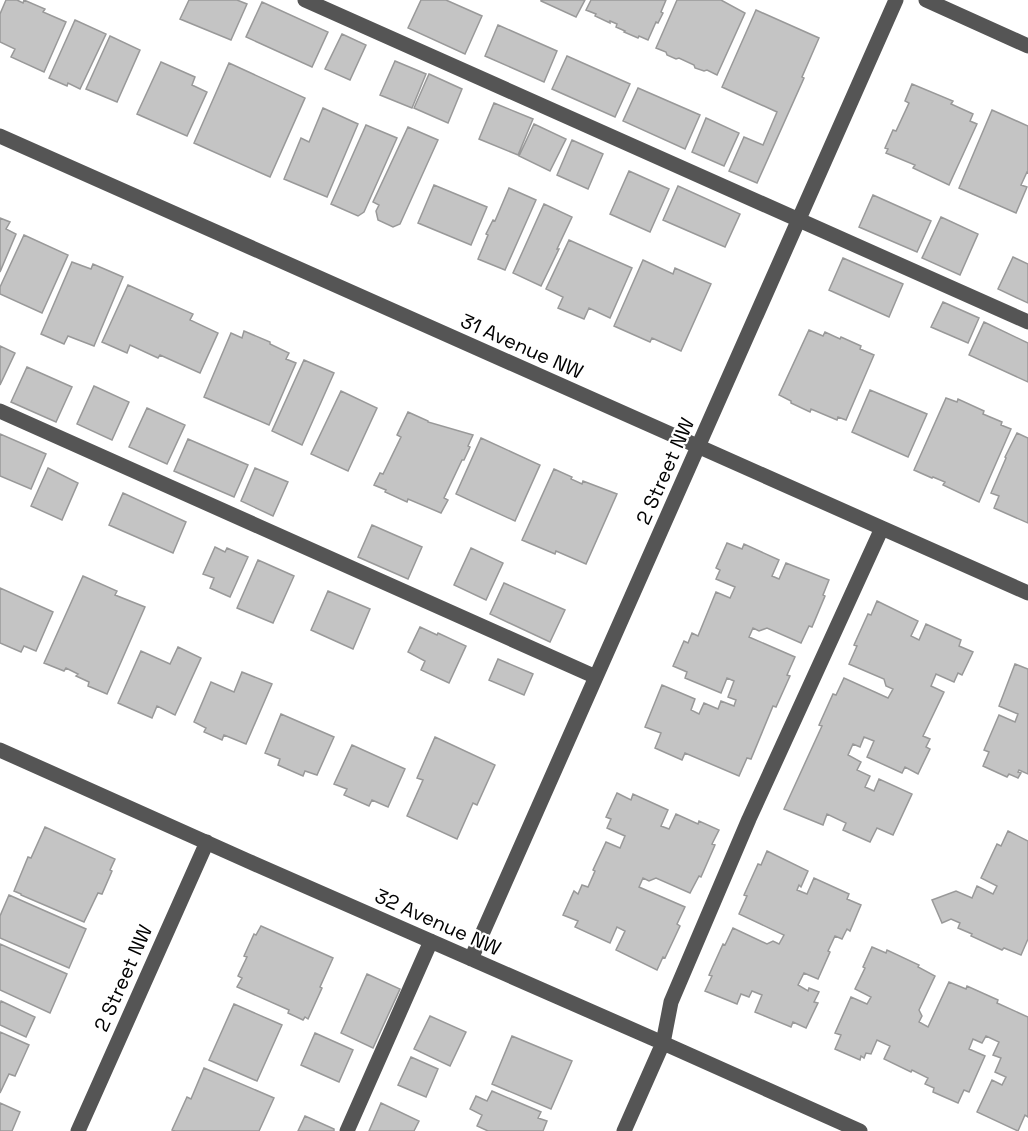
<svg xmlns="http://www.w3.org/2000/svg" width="1028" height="1131" font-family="'Space Grotesk',sans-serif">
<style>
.building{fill:#c4c4c4;stroke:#999;stroke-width:1.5}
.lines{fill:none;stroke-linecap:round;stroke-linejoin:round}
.minor{stroke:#555;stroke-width:15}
.labels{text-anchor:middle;stroke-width:4.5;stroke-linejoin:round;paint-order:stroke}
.street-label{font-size:20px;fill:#000;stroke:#fff}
</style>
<rect width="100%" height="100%" fill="#fff"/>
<path class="building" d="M6,0H17L23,3L24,0L45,9L43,12L66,22L44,72L11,57L15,49L0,42V14Z
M189,0H237L247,4L231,40L180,19Z
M421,0H446L482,16L465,54L408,28Z
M541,0H585L576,17L541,1Z
M591,0H666L661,12L663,13L658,23L656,22L648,40L639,36L638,38L624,32L625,31L616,27L617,24L610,21V23L595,16L596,14L586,10Z
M677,0H721L745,13L717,75L707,70L704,71L695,68L694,65L679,58L676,59L667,55L666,52L656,48Z
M262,2L328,32L312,67L246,37Z
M756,10L819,38L802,77L804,78L757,183L729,171L744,137L763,145L777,112L722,87Z
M75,20L106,34L80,89L68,83L67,86L49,78Z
M498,25L557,51L544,82L485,56Z
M342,34L366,45L350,80L325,69Z
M110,36L140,50L117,102L86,89Z
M567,56L630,84L615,117L552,89Z
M395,61L426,74L412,108L380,95Z
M161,62L195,77L192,85L207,92L187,136L137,114Z
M229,63L305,98L270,177L194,143Z
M429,74L462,89L448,123L414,108Z
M912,84L953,101L951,104L973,114L970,121L977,124L949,185L913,168L915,165L886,153L888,149L885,148L893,130L896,131L909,103L905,101Z
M638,88L700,115L685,149L623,121Z
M494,103L533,119L518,155L479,139Z
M323,108L358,124L327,197L284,179L301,138L309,142Z
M992,110L1028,126V173L1027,172L1021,185L1027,187L1016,213L959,188Z
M706,118L739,133L724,166L692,152Z
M534,124L566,139L550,171L519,156Z
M366,125L397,138L364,212L358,216L331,204Z
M408,127L438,140L400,224L393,227L378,220L376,211L379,205L373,202Z
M572,140L603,154L588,189L557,175Z
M629,171L669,189L650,232L610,214Z
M434,185L487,207L471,245L418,223Z
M678,186L740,214L725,247L663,220Z
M509,188L536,200L505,270L478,259L488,235L486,234L493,220L495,221Z
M873,195L931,221L917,252L859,227Z
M544,204L572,217L557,249H559L541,286L513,273Z
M941,217L978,234L960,275L922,258Z
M0,218L10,222L6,229L16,234L0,272Z
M24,235L68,255L42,313L0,294V287Z
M569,240L632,268L610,318L589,308L584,319L558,308L563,297L546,289Z
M1013,257L1028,264V303L998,289Z
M843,258L903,284L889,317L829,290Z
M643,260L673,274L675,268L711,284L681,351L652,338L650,342L614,326Z
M72,262L91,269L93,264L123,277L94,346L68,336L64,344L41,334Z
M128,285L193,314L190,320L218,333L200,373L160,355L158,358L130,345L127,353L102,342Z
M943,302L979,318L968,343L931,327Z
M984,322L1028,343V382L969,355Z
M809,330L823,336L825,332L840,339L841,337L861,346L860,349L874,355L846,420L838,417L837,420L811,409L810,412L791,403V401L779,395Z
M244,331L270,342V344L289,353L286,359L296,363L269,425L204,397L231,333L242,338Z
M0,346L15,353L0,385Z
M304,360L334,373L302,445L272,431Z
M27,367L72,387L56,422L11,402Z
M94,386L129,402L112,440L77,424Z
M870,390L927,414L908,457L852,432Z
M341,391L377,408L348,471L311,454Z
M946,398L957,402L958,399L984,411L983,414L1002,422L1001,425L1011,429L979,502L943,485L945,482L933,477L932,478L914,470Z
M147,408L185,425L167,464L129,447Z
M408,412L428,421V422L473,435L468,446L470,447L464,460H462L444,498L448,500L441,513L408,499L407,502L385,492L386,490L374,485L380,473L383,474L401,437L397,435Z
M1017,433L1028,438V523L994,508L999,496L991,493L1006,458L1005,457Z
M0,434L46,454L31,489L0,476Z
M481,438L540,465L515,521L456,494Z
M188,439L248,465L234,497L174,471Z
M48,468L78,483L62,520L31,506Z
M255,468L288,482L273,516L241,501Z
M554,469L572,477L571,479L582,484L583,481L617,494L586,564L556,551L555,554L522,540Z
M123,493L186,522L173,553L109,525Z
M372,525L422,547L408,579L358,557Z
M727,543L742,549L744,544L779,560L772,576L779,579L786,563L829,580L823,595L825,596L812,627L809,626L801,643L767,628L759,631L753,628L749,637L795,657L787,675L790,676L776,707L773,706L751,759L747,758L739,776L685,753L682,760L655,748L661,733L645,727L662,685L695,699L691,710L699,714L704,703L718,709L721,701L734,706L736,700L728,697L734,681L727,678L721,693L685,678L687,672L673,666L684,641L688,643L692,633L698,636L716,592L730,598L735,587L716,579L720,570L716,568Z
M215,547L225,552L227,548L248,557L230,597L210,588L214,578L203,574Z
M471,548L503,563L486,600L454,585Z
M258,560L294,576L273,623L237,608Z
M83,576L117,591L115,595L145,607L107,694L88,686L89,682L76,676L78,674L66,668L64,671L44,663Z
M504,583L565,610L550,642L490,614Z
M0,588L53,612L36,651L24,646L21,652L0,643Z
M328,591L370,609L353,649L311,630Z
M877,601L918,621L911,636L919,640L926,624L961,640L959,646L973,652L962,675L958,673L954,682L936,674L931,686L944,692L923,736L930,739L926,747L930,749L918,774L905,767L902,773L867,757L874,741L864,737L860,747L853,744L848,755L861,762L857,770L870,776L865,787L874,791L879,779L912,794L893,835L877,828L870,842L843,830L846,823L827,814L823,825L784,809L822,726L819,725L833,694L836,695L844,678L888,698L893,689L886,686L884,679L849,664L857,646L854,645L868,614L871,615Z
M420,627L437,635L438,633L466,646L449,683L421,670L425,661L408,652Z
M178,647L201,658L175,715L157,706L152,718L118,703L141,651L170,664Z
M498,659L533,674L524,695L489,680Z
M1015,664L1028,669V774L1019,770L1018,772L1021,773L1018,778L1009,774L1007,777L983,766L989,752L984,750L999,715L1015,722L1018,714L999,706Z
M242,672L272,684L246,744L224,735L222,740L204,732L206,728L194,722L211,682L234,692Z
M281,714L334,737L317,775L305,771L303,776L278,765L280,759L265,753Z
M435,737L495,765L477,805L473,803L457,839L407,816L423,780L417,778Z
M352,745L405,769L388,807L372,800L369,806L344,795L347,789L334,784Z
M617,793L631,800L633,794L668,810L661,826L669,829L676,814L698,824L699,821L719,830L712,844L715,845L701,877L699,876L690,893L656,878L649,881L643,878L639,887L685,907L677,924L680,926L665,958L663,957L657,970L616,950L625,931L617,927L610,943L575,927L578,921L563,915L574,891L578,894L582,885L588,887L595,871L593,870L606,842L620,848L625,836L607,828L611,819L606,817Z
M45,827L115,859L110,870L112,871L102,894L98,893L84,922L21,895V894L14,891L28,857L31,858Z
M1008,831L1028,841V939L1021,955L1004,948L1002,950L971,936L972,934L958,928L960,923L951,919L942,923L932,900L956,891L972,898L977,886L993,894L997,886L981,878L997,844L1001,846Z
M767,851L808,871L801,887L799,885L797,890L807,894L814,878L849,894L847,899L861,905L850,931L847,929L842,939L835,936L828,951L830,952L818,979L804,973L798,985L808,991L809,988L819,992L814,1002L818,1003L806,1028L793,1022L791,1027L755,1012L762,995L752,991L749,997L741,994L737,1004L705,991L712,976L709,975L723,944L725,945L733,928L767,944L773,941L779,944L784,935L739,914L747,896L744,895L758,864L761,865Z
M9,895L86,929L69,968L0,938V916Z
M261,926L333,958L320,987L322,988L308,1019L305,1017L303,1020L288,1013L289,1010L237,987L242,978L238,976L247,957L244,956L254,934L256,935Z
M0,944L67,974L50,1013L0,990Z
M872,947L886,953L887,950L919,965L918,967L935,976L919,1010L922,1016L919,1022L928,1027L949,982L966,989L967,986L998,1000L997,1003L1028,1017V1117L1025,1115L1018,1131L977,1112L992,1080L1002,1085L1006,1077L995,1072L1001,1058L993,1055L999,1042L986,1036L982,1043L973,1039L969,1049L985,1056L969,1092L964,1090L958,1103L933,1092L934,1088L925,1084L928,1078L912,1070L911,1072L884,1059L890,1046L877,1040L871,1054L866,1053L864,1058L861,1056L860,1060L835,1049L841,1035L835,1033L851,997L867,1004L871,997L855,989L865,968L863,967Z
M367,974L400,989L373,1048L341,1033Z
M1,1001L35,1017L26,1037L0,1025V1004Z
M234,1004L282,1025L257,1081L209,1060Z
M430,1016L466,1032L450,1066L414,1049Z
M0,1032L29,1045L15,1076L9,1074L0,1093Z
M315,1033L353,1050L339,1082L301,1065Z
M512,1036L572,1061L551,1109L492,1084Z
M411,1057L438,1069L426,1097L398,1085Z
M204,1068L274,1098L259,1131H175L172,1130L187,1097L191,1099Z
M492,1091L541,1112L538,1118L547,1121L543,1131H488L477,1126L482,1115L470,1109L476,1096L487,1101Z
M0,1103L20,1112L12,1131H0Z
M381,1103L419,1121L414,1131H369Z
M305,1116L334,1129V1131H298Z"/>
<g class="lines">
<path class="minor" d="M305,0L1028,322
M926,0L1028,46
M0,136L1028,593
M0,411L596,677
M0,750L248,861L663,1043L860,1131
M471,959L896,0
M78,1131L207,842
M347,1131L431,941
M624,1131L663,1043L671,1002L749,819L882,528"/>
</g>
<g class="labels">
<g class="street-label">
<text transform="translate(522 346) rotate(24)" y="7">31 Avenue NW</text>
<text transform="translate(665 471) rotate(-66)" y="7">2 Street NW</text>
<text transform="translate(438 922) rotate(24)" y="7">32 Avenue NW</text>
<text transform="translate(123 978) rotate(-66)" y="7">2 Street NW</text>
</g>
</g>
</svg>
